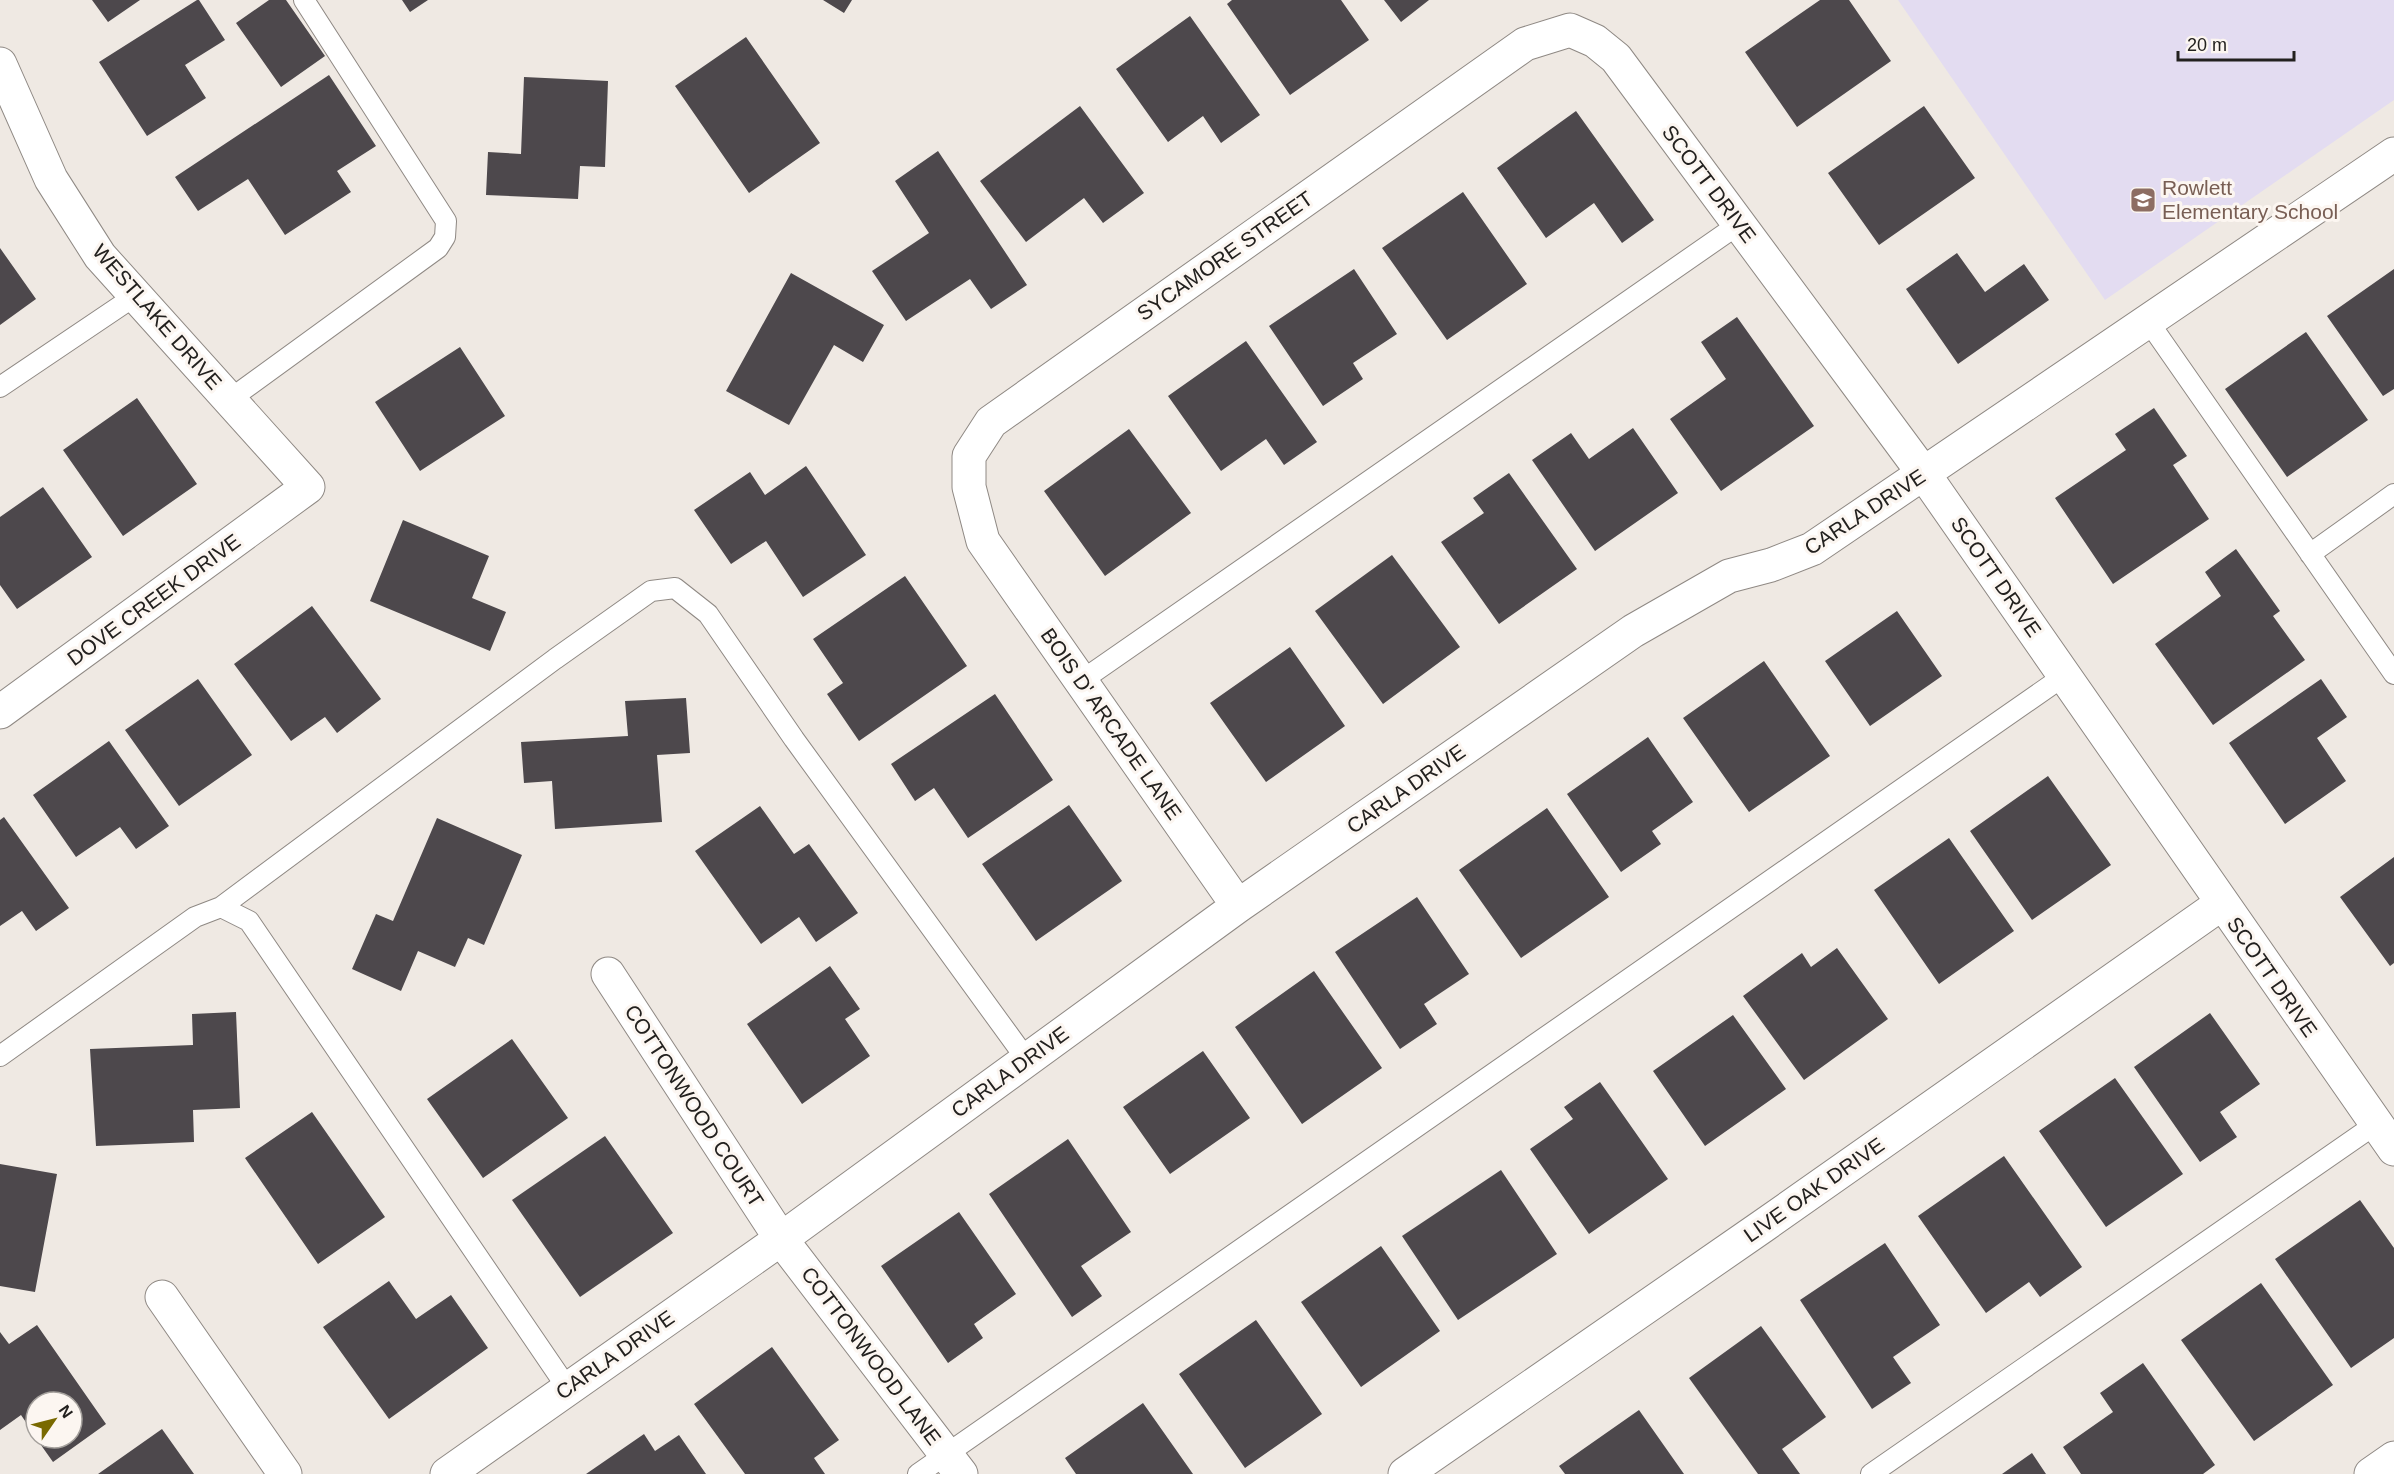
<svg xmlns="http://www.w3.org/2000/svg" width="2394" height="1474" font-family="Arial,sans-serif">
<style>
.education{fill:#e3dcf1}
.building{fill:#4d484c}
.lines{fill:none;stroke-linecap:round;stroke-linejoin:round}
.service-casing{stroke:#8f8984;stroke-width:22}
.minor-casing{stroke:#8f8984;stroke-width:35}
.service{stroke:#fff;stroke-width:20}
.minor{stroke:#fff;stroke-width:33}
.labels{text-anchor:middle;stroke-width:6;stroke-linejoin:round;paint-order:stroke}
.street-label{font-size:21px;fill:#23211f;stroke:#fcf6f1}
.education-label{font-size:21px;fill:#785e54;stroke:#fcf6f1;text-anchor:start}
</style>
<rect width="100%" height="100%" fill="#efe9e3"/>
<path class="education" d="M1898,0H2394V100L2105,300Z"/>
<path class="building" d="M92,0H140L108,22Z
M197,0H199L225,40L185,65L206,98L147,136L99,62Z
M269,0H286L325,56L281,87L236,23Z
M402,0H428L410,12Z
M823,0H852L844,13Z
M1232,0H1341L1369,40L1290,95L1227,4Z
M1384,0H1429L1401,22Z
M1820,0H1849L1891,61L1797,127L1745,52Z
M1190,16L1260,115L1221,143L1203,116L1168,142L1116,69Z
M746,37L820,143L749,193L675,86Z
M329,75L376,146L337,171L351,192L285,235L248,179L198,211L175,177Z
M524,77L608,81L605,167L580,166L578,199L486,195L488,152L521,154Z
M1080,106L1144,193L1103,223L1084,198L1026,242L980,181Z
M1924,106L1975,178L1879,245L1828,173Z
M1576,111L1654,220L1622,243L1594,203L1546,238L1497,168Z
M938,151L1027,285L991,309L970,279L906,321L872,271L929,233L895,181Z
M1463,192L1527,284L1447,340L1382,248Z
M0,248L36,299L0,325Z
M1957,253L1985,292L2024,264L2049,300L1958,364L1906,289Z
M1354,269L1397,334L1353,363L1363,379L1323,406L1269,326Z
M2394,269V389L2383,396L2327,316Z
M791,273L884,325L863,362L834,345L789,425L726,391Z
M1737,317L1814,426L1721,491L1670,419L1726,379L1701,342Z
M2306,332L2368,420L2287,477L2225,389Z
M1246,341L1317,442L1284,465L1266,439L1221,471L1168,396Z
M460,347L505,416L420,471L375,402Z
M137,398L197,484L123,536L63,450Z
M2154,408L2187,456L2173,465L2209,519L2113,584L2055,498L2126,450L2115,434Z
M1633,428L1678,493L1595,551L1532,460L1571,433L1589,459Z
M1129,429L1191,513L1105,576L1044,491Z
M806,466L866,555L803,597L766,541L731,564L694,510L750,472L765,495Z
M1509,473L1577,569L1499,624L1441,542L1484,513L1473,498Z
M43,487L92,557L17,609L0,585V517Z
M403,520L489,556L472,598L506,612L490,651L370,601Z
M2236,549L2280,611L2273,616L2305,660L2213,725L2155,644L2221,596L2205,572Z
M1392,555L1460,647L1383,704L1315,611Z
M905,576L967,666L859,741L827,694L843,683L813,639Z
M312,606L381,699L337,733L325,717L291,741L234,664Z
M1897,611L1942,676L1870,726L1825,661Z
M1290,647L1345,726L1266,782L1210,703Z
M1764,661L1830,756L1749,812L1683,718Z
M198,679L252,755L179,806L125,730Z
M2321,679L2347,717L2317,738L2346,781L2285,824L2229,743Z
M995,694L1053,780L968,838L934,788L915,801L891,764Z
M686,698L690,753L657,755L662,822L555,829L552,781L524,783L521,742L628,736L625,701Z
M1648,737L1693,802L1652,831L1661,844L1621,872L1567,794Z
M109,741L169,826L136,849L120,827L76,857L33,795Z
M2048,776L2111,865L2032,920L1970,831Z
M1069,805L1122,881L1036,941L982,864Z
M760,806L794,854L809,844L858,913L816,942L799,917L761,944L695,851Z
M1547,808L1609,897L1521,958L1459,870Z
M4,817L69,908L36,931L22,911L0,926V820Z
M437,818L522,855L484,945L468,938L455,967L418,951L401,991L352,969L376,914L393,921Z
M1949,838L2014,931L1939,984L1874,890Z
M2394,857V963L2390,966L2340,897Z
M1417,897L1469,974L1424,1004L1437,1024L1400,1049L1335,952Z
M1837,948L1888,1019L1804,1080L1743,996L1802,953L1811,967Z
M830,966L860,1009L845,1019L870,1056L802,1104L747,1024Z
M1314,971L1382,1068L1302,1124L1235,1027Z
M236,1012L240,1108L193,1110L194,1142L96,1146L90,1049L193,1045L192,1014Z
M2210,1013L2260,1084L2220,1112L2237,1137L2200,1162L2134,1067Z
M1733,1015L1786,1089L1705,1146L1653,1071Z
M512,1039L568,1118L483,1178L427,1099Z
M1203,1051L1250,1118L1170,1174L1123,1107Z
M2115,1078L2183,1174L2106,1227L2039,1131Z
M1600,1082L1668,1179L1589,1234L1530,1149L1573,1119L1564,1107Z
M312,1112L385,1217L318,1264L245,1158Z
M605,1136L673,1233L580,1297L512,1200Z
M1068,1139L1131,1232L1081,1266L1102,1296L1072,1317L989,1194Z
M2004,1156L2082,1267L2040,1297L2029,1282L1986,1313L1918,1216Z
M0,1164L57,1174L35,1292L0,1286Z
M1501,1170L1557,1254L1458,1320L1402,1236Z
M2360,1200L2394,1248V1338L2351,1368L2275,1259Z
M959,1212L1016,1294L974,1324L983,1338L948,1363L881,1266Z
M1885,1243L1940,1325L1893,1357L1911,1383L1872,1409L1800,1300Z
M1381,1246L1440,1331L1361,1387L1301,1302Z
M389,1281L416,1319L451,1295L488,1348L389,1419L323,1327Z
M2261,1283L2333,1385L2254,1441L2181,1340Z
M1256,1320L1322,1414L1245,1468L1179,1374Z
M37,1325L106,1424L53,1462L36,1438H72V1402H36V1437L21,1415L0,1430V1332L9,1344Z
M1761,1326L1826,1417L1782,1449L1800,1474H1758L1689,1378Z
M772,1347L839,1440L814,1458L825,1474H745L694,1404Z
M2143,1363L2215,1465L2203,1474H2081L2063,1447L2113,1412L2100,1393Z
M1143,1403L1193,1474H1076L1065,1458Z
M1639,1410L1684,1474H1565L1559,1466Z
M162,1429L194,1474H98Z
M644,1434L655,1451L679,1435L706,1474H586Z
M2032,1453L2046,1474H2002Z"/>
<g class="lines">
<defs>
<path id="service" d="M2148,321L2394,674
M0,387L135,296
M229,400L438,248L445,237L446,221L304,0
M2310,554L2394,494
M1081,681L1739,224
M221,907L555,659L651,591L675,588L708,614L794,739L1027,1060
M0,1056L195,917L221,907L249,921L568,1389
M918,1474L2064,676
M1871,1474L2376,1124"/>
<path id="minor" d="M0,64L51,179L100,256L308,487L0,712
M1238,906L983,541L969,487V456L991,422L1525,44L1570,30L1595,41L1616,58L1924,474L2394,1149
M608,974L781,1239L961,1474
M162,1297L285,1474
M447,1474L781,1239L1238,906L1633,631L1729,576L1771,565L1812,549L2394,154
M1405,1474L1763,1226L2221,904
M2371,1474L2394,1458"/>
</defs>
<use href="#service" class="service-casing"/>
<use href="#minor" class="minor-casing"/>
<use href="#service" class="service"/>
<use href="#minor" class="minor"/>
</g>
<defs>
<symbol id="school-square" viewBox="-11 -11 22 22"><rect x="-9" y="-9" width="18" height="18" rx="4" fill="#8d6e63" stroke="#fcf6f1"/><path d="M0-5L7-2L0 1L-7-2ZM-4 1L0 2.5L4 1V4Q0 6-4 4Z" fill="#fff"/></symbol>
</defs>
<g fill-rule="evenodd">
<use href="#school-square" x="2128" y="185" width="30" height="30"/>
</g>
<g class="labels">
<g class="street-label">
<text transform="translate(1709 184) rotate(53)" y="7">SCOTT DRIVE</text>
<text transform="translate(1225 256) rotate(-35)" y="7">SYCAMORE STREET</text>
<text transform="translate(157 317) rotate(49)" y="7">WESTLAKE DRIVE</text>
<text transform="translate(1865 512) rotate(-33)" y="7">CARLA DRIVE</text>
<text transform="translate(1996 577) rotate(55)" y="7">SCOTT DRIVE</text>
<text transform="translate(154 600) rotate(-36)" y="7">DOVE CREEK DRIVE</text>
<text transform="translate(1111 724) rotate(55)" y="7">BOIS D' ARCADE LANE</text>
<text transform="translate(1406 789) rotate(-35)" y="7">CARLA DRIVE</text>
<text transform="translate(2272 977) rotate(55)" y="7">SCOTT DRIVE</text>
<text transform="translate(1010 1072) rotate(-36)" y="7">CARLA DRIVE</text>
<text transform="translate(694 1106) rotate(57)" y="7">COTTONWOOD COURT</text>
<text transform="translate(1814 1190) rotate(-35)" y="7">LIVE OAK DRIVE</text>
<text transform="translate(615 1355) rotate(-35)" y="7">CARLA DRIVE</text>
<text transform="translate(871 1356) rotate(53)" y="7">COTTONWOOD LANE</text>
</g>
<g class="education-label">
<text x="2162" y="195">Rowlett<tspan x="2162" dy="24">Elementary School</tspan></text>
</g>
</g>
<g transform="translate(54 1420) rotate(55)"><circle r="28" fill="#fcf6f1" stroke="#a5a19d" stroke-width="1.5"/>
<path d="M0-4.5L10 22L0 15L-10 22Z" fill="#796900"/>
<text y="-9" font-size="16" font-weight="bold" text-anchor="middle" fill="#23211f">N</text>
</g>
<path d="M2178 51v9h116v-9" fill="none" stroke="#23211f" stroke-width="3"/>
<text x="2187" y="51" font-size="18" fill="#23211f" stroke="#fcf6f1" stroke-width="4.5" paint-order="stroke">20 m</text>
</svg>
